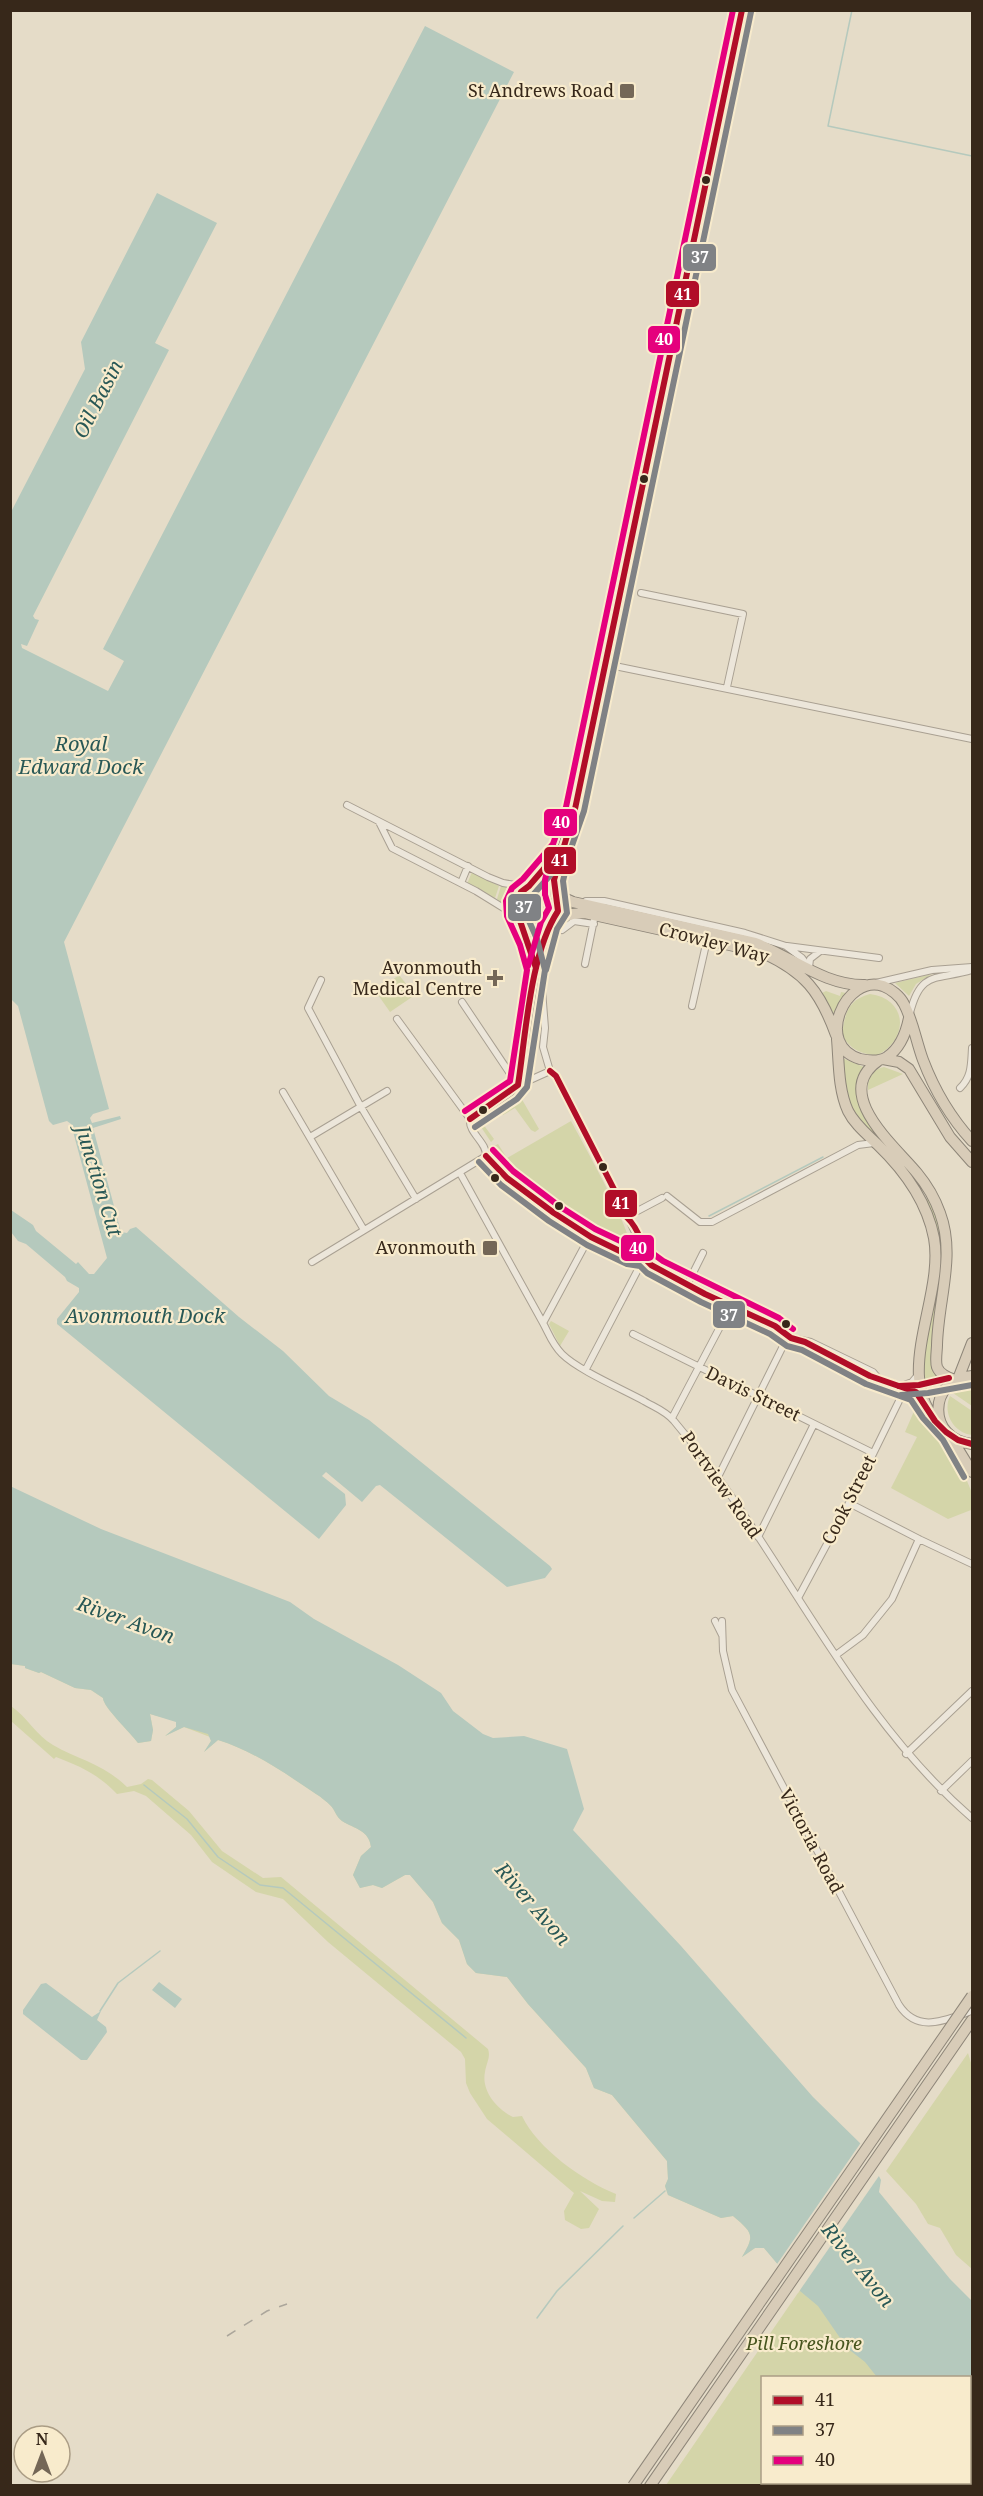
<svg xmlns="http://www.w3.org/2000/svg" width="983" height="2496" font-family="'Noto Serif',serif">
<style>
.green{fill:#d4d5a9}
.water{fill:#b5c9bd}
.pier{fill:#e5dcc8}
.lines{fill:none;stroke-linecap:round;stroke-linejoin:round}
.stream{stroke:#b5c9bd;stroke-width:1.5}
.street-casing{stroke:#a9a092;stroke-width:8}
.highway-casing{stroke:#8e8679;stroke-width:12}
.street{stroke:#ece6da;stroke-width:6}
.highway{stroke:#d8ccb8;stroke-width:10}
.rail{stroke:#aba69b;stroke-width:1.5;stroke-dasharray:10 10;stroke-linecap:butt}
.highway-bridge-casing{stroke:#8e8679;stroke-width:12;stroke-linecap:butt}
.highway-bridge{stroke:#d8ccb8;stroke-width:10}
.bus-1-casing{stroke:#f8ebcc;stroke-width:10}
.bus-2-casing{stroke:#f8ebcc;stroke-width:10}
.bus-3-casing{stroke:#f8ebcc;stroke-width:10}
.bus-1{stroke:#b10d28;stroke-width:6}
.bus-2{stroke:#808285;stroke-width:6}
.bus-3{stroke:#e5007d;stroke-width:6}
.poi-dot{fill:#746757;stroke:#f8ebcc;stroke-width:2}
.bus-dot{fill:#37281a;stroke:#f8ebcc;stroke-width:2}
.labels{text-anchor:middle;stroke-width:4.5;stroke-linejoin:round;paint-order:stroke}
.poi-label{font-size:18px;fill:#37281a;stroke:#f8ebcc;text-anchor:end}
.street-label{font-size:18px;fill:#37281a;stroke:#f8ebcc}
.park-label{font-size:18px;font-style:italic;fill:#47551f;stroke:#f8ebcc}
.water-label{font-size:20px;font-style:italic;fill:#285856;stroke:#f8ebcc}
.line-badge{stroke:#f8ebcc;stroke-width:2}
.badge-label{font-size:16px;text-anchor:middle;font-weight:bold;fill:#fff}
</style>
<rect width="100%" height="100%" fill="#e5dcc8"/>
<path class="green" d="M472,872L499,886L495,898L467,884Z
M501,886L514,888L508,898L507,907L497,899Z
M520 907a17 17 0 1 1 34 0a17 17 0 1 1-34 0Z
M932,974L916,984L909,996L895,983Z
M399,975L415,995L390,1012L376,992Z
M826,991L840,996L841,992L846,993L834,1014L822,993Z
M870,994C908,999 909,1039 878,1055C861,1055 850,1049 842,1035C845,1014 847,1000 870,994Z
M842,1058L864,1067L861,1072L860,1099L923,1188L918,1190C899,1168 864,1135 852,1109C845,1094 844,1075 842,1058Z
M884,1067L903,1074L868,1090C867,1078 873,1069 884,1067Z
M520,1096L539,1129L535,1132L531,1130L515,1108L503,1115L500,1113L483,1124L494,1139L491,1142L477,1121Z
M571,1121C580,1138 634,1234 629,1245C618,1244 605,1234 596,1229C557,1206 520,1182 494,1146L498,1144L507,1158Z
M929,1198L944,1239L938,1300L941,1379L924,1383V1352L936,1296L924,1201Z
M551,1321L569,1331L560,1346L549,1324Z
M968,1383H972V1406L953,1393Z
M950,1396L972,1411V1435C954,1433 942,1413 950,1396Z
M915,1409L967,1481L972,1493V1512L971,1510L948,1519L891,1488L917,1437L905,1432Z
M10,1628L281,1736L920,2377L762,2378V2482H970L972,2485H666L800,2290L764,2248H755L742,2257C755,2235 753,2233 733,2216L721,2218L668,2195L665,2186L668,2179L667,2161L612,2095L594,2088L586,2068L528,2004L507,1977L476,1973L467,1964L459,1940L442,1923L433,1902L410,1875H405L382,1888L373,1885L360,1888L353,1875L361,1856L371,1847C369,1830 355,1829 342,1821C336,1817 335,1810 331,1806C327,1802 321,1797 316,1794C286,1774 254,1751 218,1740L204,1752L211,1741L210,1737L184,1727L165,1736L176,1727V1721L150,1714L153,1730L151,1741L138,1743C131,1733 103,1707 103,1698L91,1690L75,1688L41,1672L39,1673L25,1668V1666L11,1664Z
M11,1706C27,1717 36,1735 53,1745C79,1760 104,1764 127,1787L141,1784L148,1779L152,1780L189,1811L222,1851L263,1878L281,1877L488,2049C491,2057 486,2064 485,2072C481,2091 497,2109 513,2117L522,2116C537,2148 583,2181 616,2194L615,2202L602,2201L580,2191L599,2209L589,2228L581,2229L565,2220L564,2211L574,2193L487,2119L470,2093L466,2083L465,2059L461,2052L328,1942L283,1899L256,1892L212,1862L191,1835L146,1796L134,1791L117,1794C99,1775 80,1766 56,1757L54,1759L11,1721Z
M968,2053L972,2066V2269L956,2255L940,2228L928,2224L916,2204L886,2171Z"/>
<path class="water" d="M425,26L514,72L64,942L109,1109L93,1114L90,1118L92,1123L120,1116L121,1119L93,1128L121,1232L127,1233L130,1229L136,1227L239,1317L283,1351L329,1396L369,1420L550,1566L552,1569L545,1578L507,1587L380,1485L376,1486L362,1502L326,1472L322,1476L345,1494L346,1505L319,1539L57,1324V1319L79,1292V1288L67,1281L65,1277L26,1244L18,1241L11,1232V1210L33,1225L36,1231L76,1264L78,1262L89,1274H94L107,1258L71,1124L67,1121L53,1125L49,1121L18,1006L11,999V512L85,369L81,342L157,193L217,223L155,343L169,350L33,616L35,619L39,620L27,646L21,644L22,648L108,691L124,661L103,649Z
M10,1486L101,1529L290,1602L314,1619L398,1665L441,1693L453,1711L483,1734L493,1738L524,1736L567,1749L584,1809L573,1830L681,1946L813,2097L863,2146L881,2180L879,2192L950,2279L972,2301V2485H956L954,2483L970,2482V2378L877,2377L865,2362L847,2348L818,2306L800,2291L764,2248H755L742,2257C755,2235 753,2233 733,2216L721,2218L668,2195L665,2186L668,2179L667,2161L612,2095L594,2088L586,2068L528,2004L507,1977L476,1973L467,1964L459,1940L442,1923L433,1902L410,1875H405L382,1888L373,1885L360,1888L353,1875L361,1856L371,1847C369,1830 355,1829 342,1821C336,1817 335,1810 331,1806C327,1802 321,1797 316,1794C286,1774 254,1751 218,1740L204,1752L211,1741L208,1734L184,1727L165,1736L176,1727V1722L150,1714L153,1730L151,1741L138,1743C131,1733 103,1707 103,1698L91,1690L75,1688L41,1672L39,1673L25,1668V1666L11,1664Z
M159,1982L182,1999L175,2008L152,1990Z
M46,1983L92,2017L101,2011L97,2020L106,2027L107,2032L87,2060H81L23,2014V2010L41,1984Z"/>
<path class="pier" d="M862,2141L881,2173L798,2293L775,2267Z"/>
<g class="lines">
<path class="stream" d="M852,10L828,126L972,156
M709,1216L823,1157
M144,1785L187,1819L218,1857L260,1885L283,1888L466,2038
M100,2011L118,1983L160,1951
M634,2218L665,2191
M537,2318L557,2291L623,2226
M849,2482H862"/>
<defs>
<path id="street" d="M641,593L743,614L727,687
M605,664L972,739
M347,805L488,877L503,883L527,887
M379,822L392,848L476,891L518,917
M461,883L468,866
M586,901H604L745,933L786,946L802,958L808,966
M519,920L529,942L535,966
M562,930L574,921L594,924
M787,946L879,958
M585,964L595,915
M809,968L810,959L819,952
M321,980L308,1008L361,1107L416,1199
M876,983L932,970L972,967
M542,990L545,1028L543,1047L550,1071L556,1076L621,1203L622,1213L628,1216
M462,1002L511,1075L518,1080
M692,1006L707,940
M910,1013C921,969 937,981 972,970
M397,1019L470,1119C468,1133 487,1142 486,1156
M518,1080H530L550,1071
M960,1088C972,1077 971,1063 972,1048
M283,1092L364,1230
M470,1119L511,1092L518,1085L536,970L549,925
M310,1137L387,1091
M486,1156L507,1178L554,1213L591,1237L630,1256L644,1258L651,1265L705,1294L775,1326L791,1338L811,1342L873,1372L878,1378
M460,1173L543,1323C549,1334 552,1344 562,1354C578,1370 622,1389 644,1401C654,1407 666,1411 674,1421C781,1547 846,1709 972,1818
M667,1196L700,1222H712L858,1145L874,1143
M628,1216L662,1198
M312,1262L486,1156
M688,1283L703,1253
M543,1323L590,1236
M633,1334L873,1453
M806,1343L870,1376L913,1390L921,1396
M586,1369L644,1258C643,1240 628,1227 628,1210L621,1203
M899,1387L912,1382L918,1375
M672,1418L731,1306
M717,1479L788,1336
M849,1503L919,1539L972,1564
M758,1537L814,1424
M798,1598L849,1503L899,1401
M715,1621L722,1635
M722,1621L723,1651L732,1690L899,2005C918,2034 945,2020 972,2011
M836,1655L863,1635L892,1599L919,1539
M906,1754L972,1691
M941,1791L972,1761"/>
<path id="highway" d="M515 907a22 22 0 1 1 44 0a22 22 0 1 1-44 0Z
M529,886L560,850
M554,893L558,863L572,822L583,771L742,10
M555,894L573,902L755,943C792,957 825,986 865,985
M554,921L572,914L585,913L761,952C805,972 820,991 836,1035
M909,1018C906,1033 899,1049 887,1057C879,1062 869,1061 860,1059C814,1045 845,974 883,986C891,989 900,996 904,1004C913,1021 916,1041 923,1060C934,1089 951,1118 972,1141
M837,1039C839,1062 838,1089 848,1111C855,1125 867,1134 878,1145C904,1170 927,1202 934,1238C945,1299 889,1380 942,1426
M883,1059L899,1062L909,1069L950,1137L972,1162
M878,1061C831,1094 896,1147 917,1173C927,1185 935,1199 940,1213C956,1256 938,1300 937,1345C937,1351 935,1361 937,1367C940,1375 949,1378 955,1380
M972,1376C927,1379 927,1440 972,1444
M958,1379L972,1343
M950,1436L972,1472
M650,2486L972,2020"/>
</defs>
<use href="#street" class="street-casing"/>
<use href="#highway" class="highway-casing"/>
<use href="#street" class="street"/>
<use href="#highway" class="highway"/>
<path class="rail" d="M227,2336L267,2311L287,2304"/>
<defs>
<path id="highway-bridge" d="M633,2486L972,1996"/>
</defs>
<use href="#highway-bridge" class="highway-bridge-casing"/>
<use href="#highway-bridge" class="highway-bridge"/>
<defs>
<path id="bus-1" d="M529,886L560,850
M529,886L521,892L515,906L536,968
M550,1071L556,1076L621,1203L622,1213C636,1224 643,1241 644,1258
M470,1119L518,1085C526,1033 530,954 558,911L554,880L575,809L742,10
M486,1156L507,1178L554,1213L591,1237L630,1256L644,1258L651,1265L705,1294L775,1326L791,1338L805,1342L870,1376L916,1392L935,1421L946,1432L958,1440L972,1444
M899,1386L919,1385L949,1378"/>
<path id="bus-2" d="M546,970L557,929L567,913L563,881L570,851
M475,1127L517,1099L527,1087L545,970L537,939L525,912L524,905L569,854L584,811L751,12
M479,1162L501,1185L549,1221L587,1245L627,1264L640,1266L647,1273L701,1302L770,1334L787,1346L802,1350L866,1384L911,1400L923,1418L943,1440L964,1477
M901,1395L928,1393L972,1385"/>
<path id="bus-3" d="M528,966L541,922L549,908L545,895V880L552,847
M465,1111L510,1081L527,970L520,945L507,916L506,901L512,888L523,879L553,844L566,807L733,10
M493,1150L513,1171L559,1206L595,1229L633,1247L648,1250L663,1261L779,1318L793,1329"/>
</defs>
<use href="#bus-1" class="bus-1-casing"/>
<use href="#bus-2" class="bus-2-casing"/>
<use href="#bus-3" class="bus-3-casing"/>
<use href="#bus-1" class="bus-1"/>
<use href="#bus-2" class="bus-2"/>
<use href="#bus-3" class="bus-3"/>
</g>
<g class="poi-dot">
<rect x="619" y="83" width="16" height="16" rx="3"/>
<path d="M492 969h6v6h6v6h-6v6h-6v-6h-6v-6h6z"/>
<rect x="482" y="1240" width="16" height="16" rx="3"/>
</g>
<g class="bus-dot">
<circle cx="706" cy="180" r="5"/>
<circle cx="644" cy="479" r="5"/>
<circle cx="483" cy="1110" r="5"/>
<circle cx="603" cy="1167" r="5"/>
<circle cx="495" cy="1178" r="5"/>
<circle cx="559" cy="1206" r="5"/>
<circle cx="786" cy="1324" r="5"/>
</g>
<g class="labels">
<g class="poi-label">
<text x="614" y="97">St Andrews Road</text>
<text x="482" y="974">Avonmouth<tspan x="482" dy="21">Medical Centre</tspan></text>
<text x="476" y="1254">Avonmouth</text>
</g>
<g class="street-label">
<text transform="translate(714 943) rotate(15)" y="6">Crowley Way</text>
<text transform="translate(753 1394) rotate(26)" y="6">Davis Street</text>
<text transform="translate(721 1485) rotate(55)" y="6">Portview Road</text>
<text transform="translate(849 1500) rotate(-63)" y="6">Cook Street</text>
<text transform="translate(811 1841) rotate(62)" y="6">Victoria Road</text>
</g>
<g class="park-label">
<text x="804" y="2350">Pill Foreshore</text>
</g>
<g class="water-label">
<text transform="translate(98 399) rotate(-63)" y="7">Oil Basin</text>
<text x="81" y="751">Royal<tspan x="81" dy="23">Edward Dock</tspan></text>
<text transform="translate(99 1181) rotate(73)" y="7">Junction Cut</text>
<text x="145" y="1323">Avonmouth Dock</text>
<text transform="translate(126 1620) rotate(20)" y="7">River Avon</text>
<text transform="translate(533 1904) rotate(49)" y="7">River Avon</text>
<text transform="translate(858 2265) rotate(51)" y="7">River Avon</text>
</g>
</g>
<g class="line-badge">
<rect x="682" y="243" width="35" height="29" rx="6" fill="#808285"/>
<rect x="665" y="280" width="35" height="28" rx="6" fill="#b10d28"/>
<rect x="647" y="325" width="34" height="29" rx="6" fill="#e5007d"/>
<rect x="543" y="808" width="35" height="29" rx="6" fill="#e5007d"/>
<rect x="543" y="846" width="34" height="29" rx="6" fill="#b10d28"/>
<rect x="507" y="893" width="35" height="29" rx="6" fill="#808285"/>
<rect x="604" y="1189" width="34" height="29" rx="6" fill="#b10d28"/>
<rect x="620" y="1234" width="35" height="28" rx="6" fill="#e5007d"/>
<rect x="712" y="1300" width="34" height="29" rx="6" fill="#808285"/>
</g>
<g class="badge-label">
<text x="700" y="263">37</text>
<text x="683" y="300">41</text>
<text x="664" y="345">40</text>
<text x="561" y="828">40</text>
<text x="560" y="866">41</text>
<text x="524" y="913">37</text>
<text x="621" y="1209">41</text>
<text x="638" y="1254">40</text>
<text x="729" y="1321">37</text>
</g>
<rect width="983" height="2496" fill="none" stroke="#37281a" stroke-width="24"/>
<rect x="761" y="2376" width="210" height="108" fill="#f8ebcc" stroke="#ab9d85" stroke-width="1.5"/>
<rect x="773" y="2396" width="30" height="9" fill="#b10d28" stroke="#ab9d85" stroke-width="1.5"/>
<text x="815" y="2406" font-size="18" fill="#37281a">41</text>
<rect x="773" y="2426" width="30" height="9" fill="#808285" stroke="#ab9d85" stroke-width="1.5"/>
<text x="815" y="2436" font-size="18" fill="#37281a">37</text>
<rect x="773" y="2456" width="30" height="9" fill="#e5007d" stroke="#ab9d85" stroke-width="1.5"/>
<text x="815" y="2466" font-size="18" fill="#37281a">40</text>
<g transform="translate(42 2454)"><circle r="28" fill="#f8ebcc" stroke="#ab9d85" stroke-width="1.5"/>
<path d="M0-4.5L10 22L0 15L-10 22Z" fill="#746757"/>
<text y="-9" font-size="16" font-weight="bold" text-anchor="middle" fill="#37281a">N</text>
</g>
</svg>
